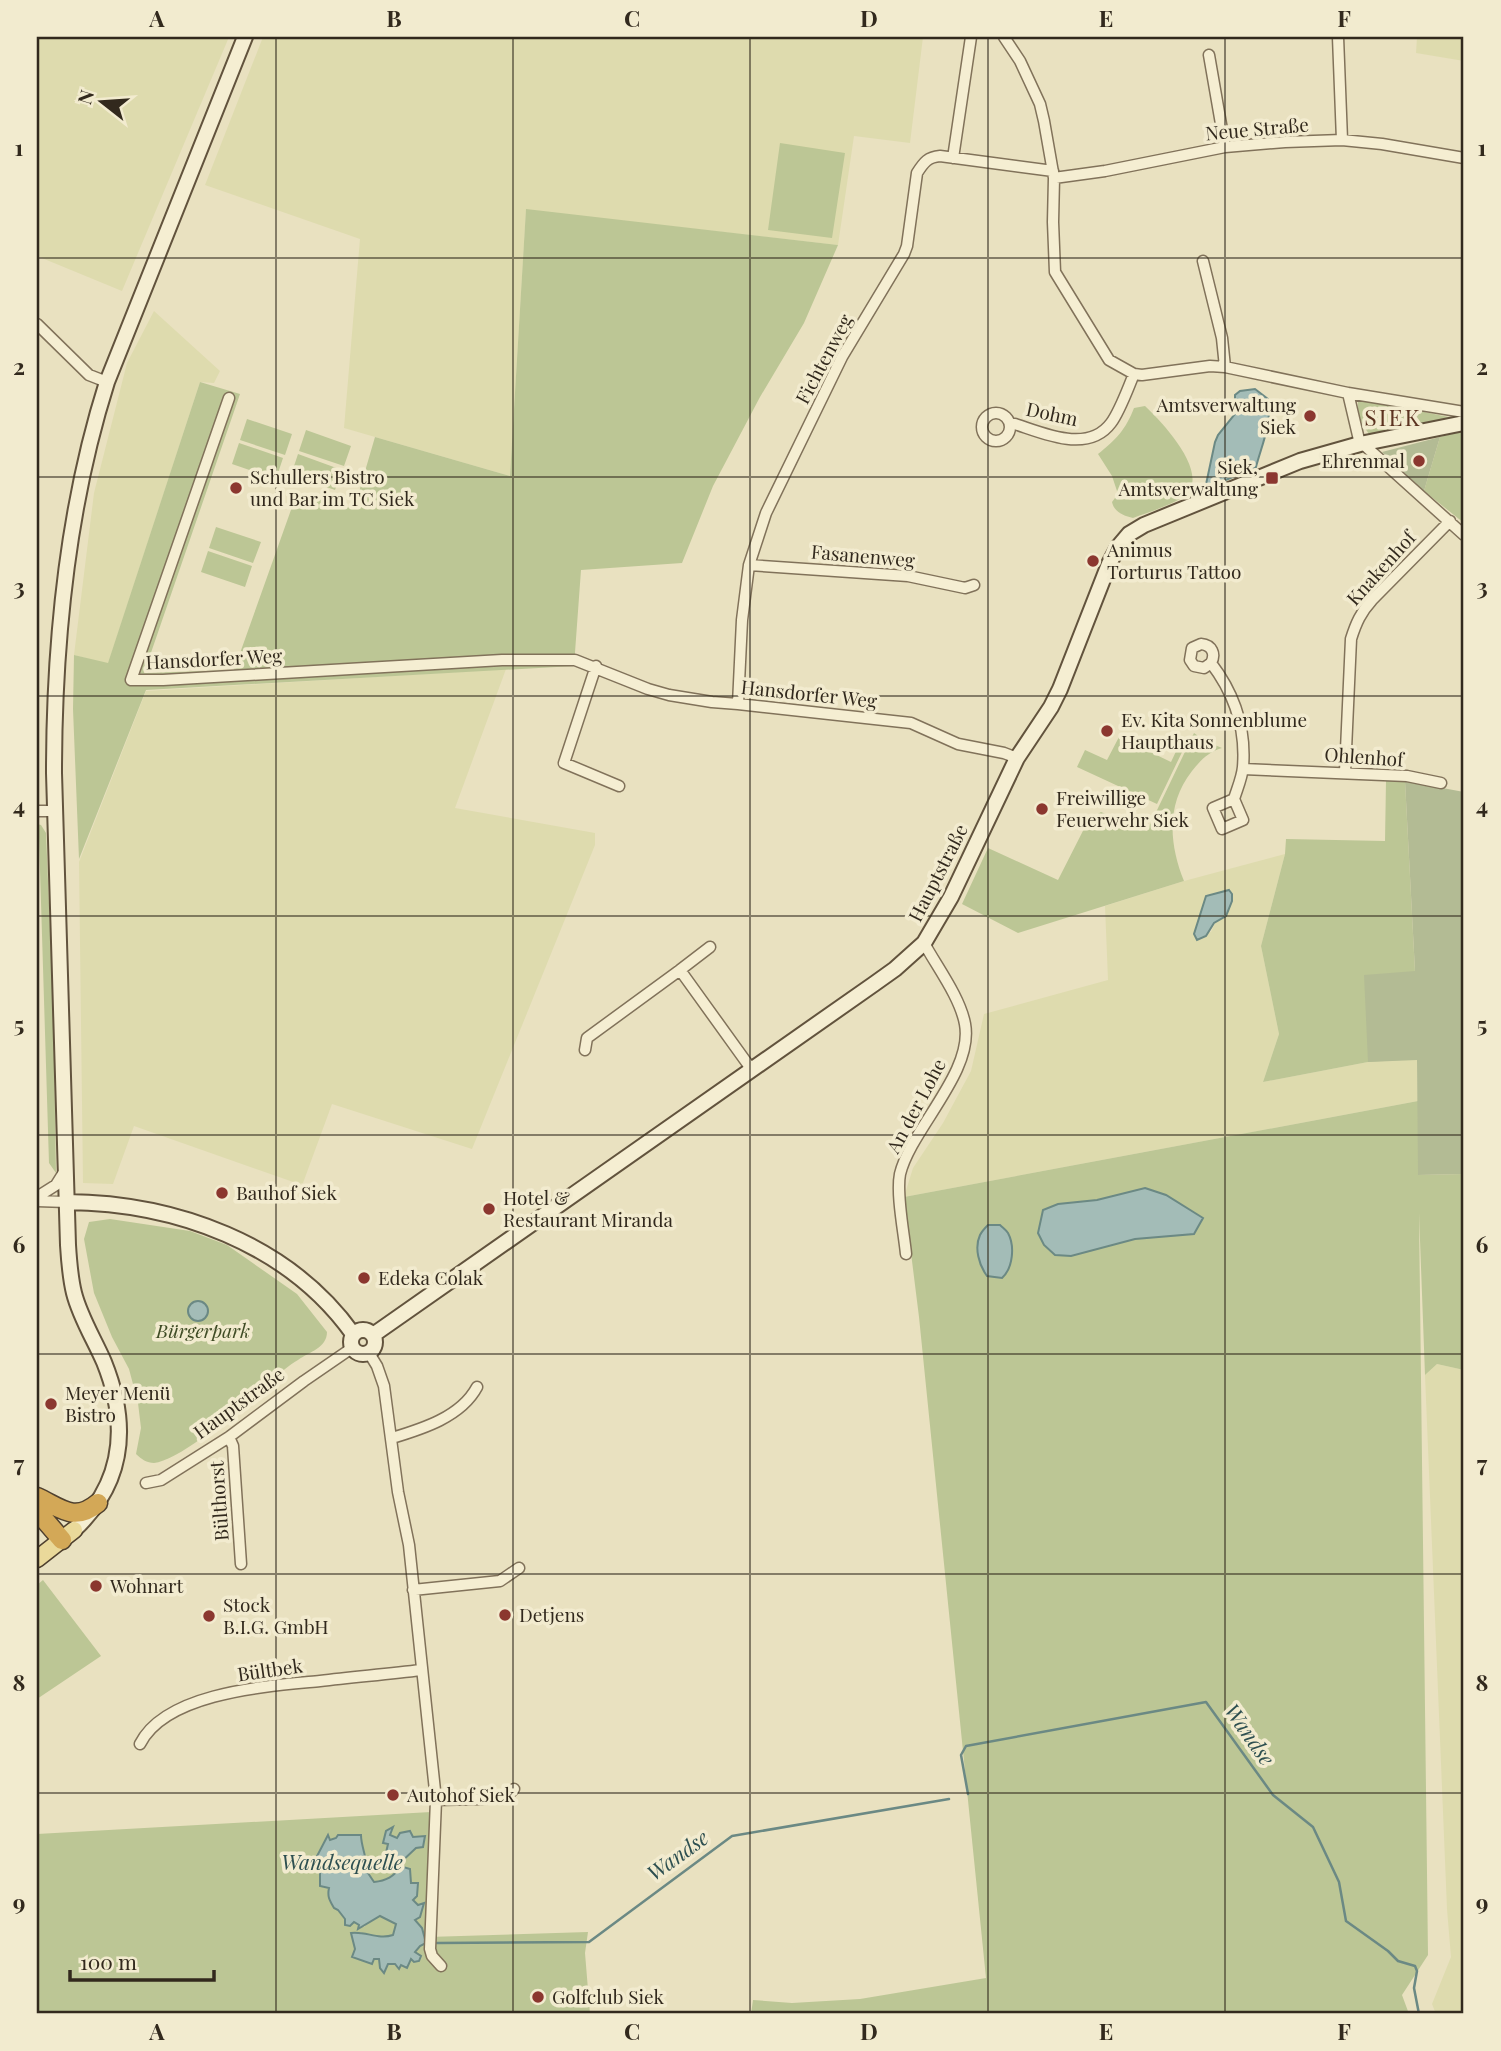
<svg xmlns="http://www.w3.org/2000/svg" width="1501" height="2051" font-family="'Playfair Display',serif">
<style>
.farmland{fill:#dedbae;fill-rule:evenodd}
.green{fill:#bcc695;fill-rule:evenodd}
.cemetery{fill:#b3bb94}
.water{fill:#a3bcb7;stroke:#6b8984;stroke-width:2}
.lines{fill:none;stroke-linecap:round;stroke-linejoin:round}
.stream{stroke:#6b8984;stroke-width:2.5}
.street-casing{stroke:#81725a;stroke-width:13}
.secondary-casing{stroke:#62533d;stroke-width:18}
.primary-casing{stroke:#4f402e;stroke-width:19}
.highway-casing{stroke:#4f402e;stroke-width:21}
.street{stroke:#f5eed2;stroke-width:10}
.secondary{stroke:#f5eed2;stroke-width:14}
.primary{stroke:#ead99a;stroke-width:16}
.highway{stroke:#d3a857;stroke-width:18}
.grid{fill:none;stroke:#32291d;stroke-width:2;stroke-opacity:0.55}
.poi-dot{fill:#8b372f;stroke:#f2ebcf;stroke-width:2.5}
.labels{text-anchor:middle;stroke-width:7;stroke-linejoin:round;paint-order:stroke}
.street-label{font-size:19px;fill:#32291d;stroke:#f2ebcf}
.poi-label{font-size:19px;fill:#32291d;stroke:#f2ebcf;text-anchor:start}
.park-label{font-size:19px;font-style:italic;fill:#3f4c25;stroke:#f2ebcf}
.water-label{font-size:21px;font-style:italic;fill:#2d4f50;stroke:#f2ebcf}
.quarter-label{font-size:23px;letter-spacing:2px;fill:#5b3220;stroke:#f2ebcf}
.neatline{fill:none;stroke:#32291d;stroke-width:2.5}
.grid-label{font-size:23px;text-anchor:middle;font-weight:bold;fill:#32291d}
</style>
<rect width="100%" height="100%" fill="#e9e1c0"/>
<path class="farmland" d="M37,37H229L122,291L37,256Z
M263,37H923L910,143L854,136L838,245L526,210L510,476L344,428L360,239L205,185Z
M1417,37H1464V61L1416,53Z
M154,311L220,371L214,383L200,382L108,664L74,655L94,493L127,363Z
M506,669L455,808L595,833V845L472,1149L332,1104L303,1183L299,1184L134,1126L113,1184L83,1183L79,862L146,691Z
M1285,854L1261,946L1279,1034L1263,1082L1368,1062L1417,1059L1418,1101L904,1197L913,1168L943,1123L971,1071L984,1014L1108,980L1105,906L1184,881ZM1229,890L1211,932L1194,934L1206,896Z
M1437,1364L1464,1370V2014H1436L1432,2004L1451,1957L1447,1909L1425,1375Z"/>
<path class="green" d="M780,143L845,153L832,238L768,230Z
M526,209L838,245L804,323L760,397L713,486L682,563L581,570L574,666L146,690L79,859L73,709L74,655L108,663L200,382L240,394L144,673L234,670L297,493L354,509L375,437L510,476Z
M1361,399L1463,420L1369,434C1361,423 1357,414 1358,401Z
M1145,406C1161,421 1214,476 1183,497C1169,506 1149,512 1133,518C1124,516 1114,512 1112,502L1118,494L1112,476L1098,454C1116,440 1126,429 1134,408Z
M247,419L292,434L285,455L240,440Z
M306,430L351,446L344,466L299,451Z
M1464,431V523L1424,491L1440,437Z
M239,443L283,458L276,479L232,464Z
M298,454L342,470L335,490L291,475Z
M216,527L261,542L253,563L209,548Z
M208,551L252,566L245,587L201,572Z
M1194,733L1205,741L1222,748C1208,752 1201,760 1192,771C1166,804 1169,844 1184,881L1018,933L962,904L988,848L1058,880L1089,819L1101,812L1147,831Z
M1119,737L1171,762L1179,745L1184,748L1157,804L1077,767L1085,750L1107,760Z
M1386,781H1405L1415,972L1417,1059L1368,1062L1263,1082L1279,1034L1261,946L1285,854L1286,839L1385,841Z
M37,824L41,825L46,833L53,1001L56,1173L49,1163L39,837H37Z
M1418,1101V1175L1464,1174V1370L1437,1364L1425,1375L1419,1213L1428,1955L1402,1995L1409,2014H751L753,2000L792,2003L860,1999L986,1978L919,1317L904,1197Z
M110,1219L190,1231L227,1245L297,1294L327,1332C327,1348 309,1352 298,1360C289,1365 280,1373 273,1380C251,1400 181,1461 154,1463C147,1463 141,1459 136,1454L141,1428L138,1403L129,1369L112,1337L94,1293L84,1239L89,1222Z
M43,1580L101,1656L37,1699V1585Z
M431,1812L428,1937L588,1932L585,1953L590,2014H37V1834ZM393,1829L390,1835L397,1838L411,1831L416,1848L400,1863L411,1883H417L413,1900L418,1905L423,1904L415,1919L422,1928L424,1939C419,1947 412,1962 402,1964C393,1967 390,1962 380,1968L379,1959L374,1958L372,1964L360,1932C372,1937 381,1939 393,1935L396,1924L380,1916L370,1920L364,1927L354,1921L345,1920L338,1910L330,1888L320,1886L322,1849L328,1836L330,1840L360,1835C362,1846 367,1860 366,1870L374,1882C384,1881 394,1877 399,1868L396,1864V1857L393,1853L386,1856L388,1844L383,1843Z"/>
<path class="cemetery" d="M1440,437L1424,491L1382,452Z
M1405,781L1464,792V1174L1418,1175L1417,1060L1368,1062L1364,975L1415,971Z"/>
<path class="water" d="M1255,389L1268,399C1272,424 1262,444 1256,467L1205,489L1215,442L1218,435L1235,414V395L1240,391Z
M1229,890L1232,894V901L1226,916L1214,923L1206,936L1197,940L1194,934L1206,896Z
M1145,1188L1166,1195L1203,1218L1194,1234L1135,1239L1071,1256L1055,1255L1044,1245L1038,1233L1043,1210L1058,1204L1097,1200Z
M988,1225H1000C1003,1228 1006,1230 1008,1233C1015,1246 1013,1268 1002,1278L987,1276C979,1265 974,1248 980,1235C982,1231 985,1228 988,1225Z
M188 1311a10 10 0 1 1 20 0a10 10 0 1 1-20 0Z
M393,1827L390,1835L397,1838L400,1833L410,1831L413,1837L425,1836L423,1847L416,1848L400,1863L403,1867L410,1869L411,1883H418L417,1896L413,1900L418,1905L424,1903L420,1917L415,1920L422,1928L426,1943L420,1946L415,1952L421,1956L419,1961L414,1962L411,1959L407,1968L401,1965L399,1969L395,1964H388L384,1973L380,1968L379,1959H374L372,1964L352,1957L355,1949L351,1933C366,1931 378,1940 393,1935L396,1924L380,1916L358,1929L359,1925L354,1922L350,1926L345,1925V1919L338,1910L334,1908C330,1901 327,1897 329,1888L320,1886V1870L314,1869L316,1858L328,1835L330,1840L336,1838L338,1835H361C361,1847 368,1859 366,1870L374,1882C384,1881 394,1877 399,1868L396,1864V1857L393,1854L385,1857L388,1844L383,1843L386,1831Z"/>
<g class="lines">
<path class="stream" d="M968,1794L961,1755L966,1746L1206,1702L1273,1795L1313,1827L1339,1882L1346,1921L1388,1951L1398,1961L1415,1966L1417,1971L1414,1988L1419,2014
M437,1943L589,1942L732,1836L949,1799"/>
<defs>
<path id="street" d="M1004,37L1020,61L1040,104L1044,121L1054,178L1053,222L1055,272L1109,360L1134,374L1142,375L1210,366L1225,367L1348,393L1360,444
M1338,37L1342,140
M1209,55L1225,147
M953,158L971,37
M1054,178L1105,171L1225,147L1285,142L1342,140L1382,144L1464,158
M1203,261L1222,338L1225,367
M37,324L89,375L107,382
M1348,393L1464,412
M229,398L131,680H163L502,660H575L648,689L669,695L712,702L738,704L911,723L958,744L1004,753L1017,758
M982 427a14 14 0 1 1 28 0a14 14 0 1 1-28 0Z
M1010,425L1015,424C1043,433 1088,454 1111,423C1120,411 1128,388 1134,374
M1363,444L1464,535
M749,565L908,576L965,588L974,585
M1211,663L1204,668L1194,666L1190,660L1192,648L1201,644C1212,645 1216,654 1211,663C1234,693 1246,729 1243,767C1242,778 1237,789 1234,799L1213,808L1222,829L1243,820L1234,799
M596,666L564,763L619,786
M738,704L742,620L749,565L766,513L842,357L904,254L907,246L917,173C924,162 928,157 940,156L1053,171
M1243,769L1407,776L1441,783
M1345,772L1351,639C1356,623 1361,612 1372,600L1450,521
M37,811H55
M710,947L680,970L752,1070
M585,1050L587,1038L680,970
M37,1197L56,1185L66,1169
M37,1201L67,1202
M906,1254C904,1233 896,1194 900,1174C911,1129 974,1072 965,1024C960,997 937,967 924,943
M369,1353L377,1366L384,1386L398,1492L409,1545L436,1800L430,1949L432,1956L441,1966
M229,1437L233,1446L241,1564
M392,1438C422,1429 461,1417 477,1387
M146,1483L161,1480L229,1437L304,1381L352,1348
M413,1590L500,1581L519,1568
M140,1744C166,1692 269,1686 320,1681C354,1677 388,1674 421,1670
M436,1800L479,1799L506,1797L514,1789"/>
<path id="secondary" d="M67,1202C175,1203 288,1243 353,1334
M351 1342a12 12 0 1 1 24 0a12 12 0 1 1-24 0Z
M373,1335L874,984L895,969L924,943L951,897L1017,758L1051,707L1060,689L1109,564L1118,547L1129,534L1144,525L1300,461L1360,444L1464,423
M74,1530C125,1482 129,1424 104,1362C94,1339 80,1317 74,1293C70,1277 69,1261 68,1245L54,773C54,641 67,508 107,382L245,37"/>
<path id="primary" d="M37,1559L74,1530"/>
<path id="highway" d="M37,1497C61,1508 74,1523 98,1503
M37,1511L62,1540"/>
</defs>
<use href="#street" class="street-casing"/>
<use href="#secondary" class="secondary-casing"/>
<use href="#primary" class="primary-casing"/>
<use href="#highway" class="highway-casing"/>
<use href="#street" class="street"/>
<use href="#secondary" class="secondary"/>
<use href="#primary" class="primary"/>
<use href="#highway" class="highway"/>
</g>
<path class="grid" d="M276,37V2014M513,37V2014M750,37V2014M988,37V2014M1225,37V2014M37,258H1464M37,477H1464M37,696H1464M37,916H1464M37,1135H1464M37,1354H1464M37,1574H1464M37,1793H1464"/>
<g class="poi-dot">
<circle cx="1310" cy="416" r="7"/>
<circle cx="1419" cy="461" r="7"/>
<rect x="1265" y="471" width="14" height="14" rx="3.5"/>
<circle cx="236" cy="488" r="7"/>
<circle cx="1093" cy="561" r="7"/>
<circle cx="1107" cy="731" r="7"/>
<circle cx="1042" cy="809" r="7"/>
<circle cx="222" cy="1193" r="7"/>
<circle cx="489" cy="1209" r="7"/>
<circle cx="364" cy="1278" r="7"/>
<circle cx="51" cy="1404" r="7"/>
<circle cx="96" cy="1586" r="7"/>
<circle cx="505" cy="1615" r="7"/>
<circle cx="209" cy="1616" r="7"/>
<circle cx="393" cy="1795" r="7"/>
<circle cx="538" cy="1997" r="7"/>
</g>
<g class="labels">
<g class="street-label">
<text transform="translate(1257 129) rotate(-5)" y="7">Neue Straße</text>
<text transform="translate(824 359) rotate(-62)" y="7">Fichtenweg</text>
<text transform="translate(1052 414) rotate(12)" y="7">Dohm</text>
<text transform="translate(863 556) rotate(5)" y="7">Fasanenweg</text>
<text transform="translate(1381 568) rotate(-48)" y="7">Knakenhof</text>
<text transform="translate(214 659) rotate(-3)" y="7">Hansdorfer Weg</text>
<text transform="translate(809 694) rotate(6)" y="7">Hansdorfer Weg</text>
<text transform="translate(1364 757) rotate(4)" y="7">Ohlenhof</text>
<text transform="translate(938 873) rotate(-63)" y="7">Hauptstraße</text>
<text transform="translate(916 1106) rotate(-62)" y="7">An der Lohe</text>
<text transform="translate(239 1403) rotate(-36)" y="7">Hauptstraße</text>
<text transform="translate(219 1501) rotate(-94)" y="7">Bülthorst</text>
<text transform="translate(270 1670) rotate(-8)" y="7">Bültbek</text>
</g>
<g class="poi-label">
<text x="1296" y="412" text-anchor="end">Amtsverwaltung<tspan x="1296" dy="22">Siek</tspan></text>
<text x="1405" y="468" text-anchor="end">Ehrenmal</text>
<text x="1258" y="474" text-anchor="end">Siek,<tspan x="1258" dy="22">Amtsverwaltung</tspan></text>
<text x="250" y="484">Schullers Bistro<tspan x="250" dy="22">und Bar im TC Siek</tspan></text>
<text x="1107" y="557">Animus<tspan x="1107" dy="22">Torturus Tattoo</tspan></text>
<text x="1121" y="727">Ev. Kita Sonnenblume<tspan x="1121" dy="22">Haupthaus</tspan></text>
<text x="1056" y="805">Freiwillige<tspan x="1056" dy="22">Feuerwehr Siek</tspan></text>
<text x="236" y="1200">Bauhof Siek</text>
<text x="503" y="1205">Hotel &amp;<tspan x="503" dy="22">Restaurant Miranda</tspan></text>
<text x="378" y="1285">Edeka Colak</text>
<text x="65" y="1400">Meyer Menü<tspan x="65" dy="22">Bistro</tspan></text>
<text x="110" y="1593">Wohnart</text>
<text x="223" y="1612">Stock<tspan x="223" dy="22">B.I.G. GmbH</tspan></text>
<text x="519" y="1622">Detjens</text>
<text x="407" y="1802">Autohof Siek</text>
<text x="552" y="2004">Golfclub Siek</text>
</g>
<g class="park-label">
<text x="203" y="1338">Bürgerpark</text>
</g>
<g class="water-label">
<text transform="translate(1249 1735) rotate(55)" y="7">Wandse</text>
<text transform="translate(678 1856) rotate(-36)" y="7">Wandse</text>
<text x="342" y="1870">Wandsequelle</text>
</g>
<g class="quarter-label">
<text x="1393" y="426">SIEK</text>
</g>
</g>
<rect width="1501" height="2051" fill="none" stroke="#f2ebcf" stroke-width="77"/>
<g transform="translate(102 102) rotate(287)" stroke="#f2ebcf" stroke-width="5" paint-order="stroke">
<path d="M0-5L12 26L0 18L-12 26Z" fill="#32291d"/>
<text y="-10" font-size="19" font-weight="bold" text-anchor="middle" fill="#32291d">N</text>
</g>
<path d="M70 1970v10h144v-10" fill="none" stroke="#32291d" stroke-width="3.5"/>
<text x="80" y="1970" font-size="21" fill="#32291d" stroke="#f2ebcf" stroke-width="5" paint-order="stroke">100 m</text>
<rect x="38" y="38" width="1424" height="1974" class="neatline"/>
<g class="grid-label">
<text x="157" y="27">A</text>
<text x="394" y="27">B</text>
<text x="632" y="27">C</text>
<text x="869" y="27">D</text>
<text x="1106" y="27">E</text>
<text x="1344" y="27">F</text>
<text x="19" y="156">1</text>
<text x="1482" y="156">1</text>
<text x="19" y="375">2</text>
<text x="1482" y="375">2</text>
<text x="19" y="595">3</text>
<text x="1482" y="595">3</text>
<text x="19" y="814">4</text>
<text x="1482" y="814">4</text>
<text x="19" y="1033">5</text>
<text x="1482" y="1033">5</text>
<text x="19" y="1253">6</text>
<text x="1482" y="1253">6</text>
<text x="19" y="1472">7</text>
<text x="1482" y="1472">7</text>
<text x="19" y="1691">8</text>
<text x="1482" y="1691">8</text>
<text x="19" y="1911">9</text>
<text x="1482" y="1911">9</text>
<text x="157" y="2040">A</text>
<text x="394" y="2040">B</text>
<text x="632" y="2040">C</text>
<text x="869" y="2040">D</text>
<text x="1106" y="2040">E</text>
<text x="1344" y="2040">F</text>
</g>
</svg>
